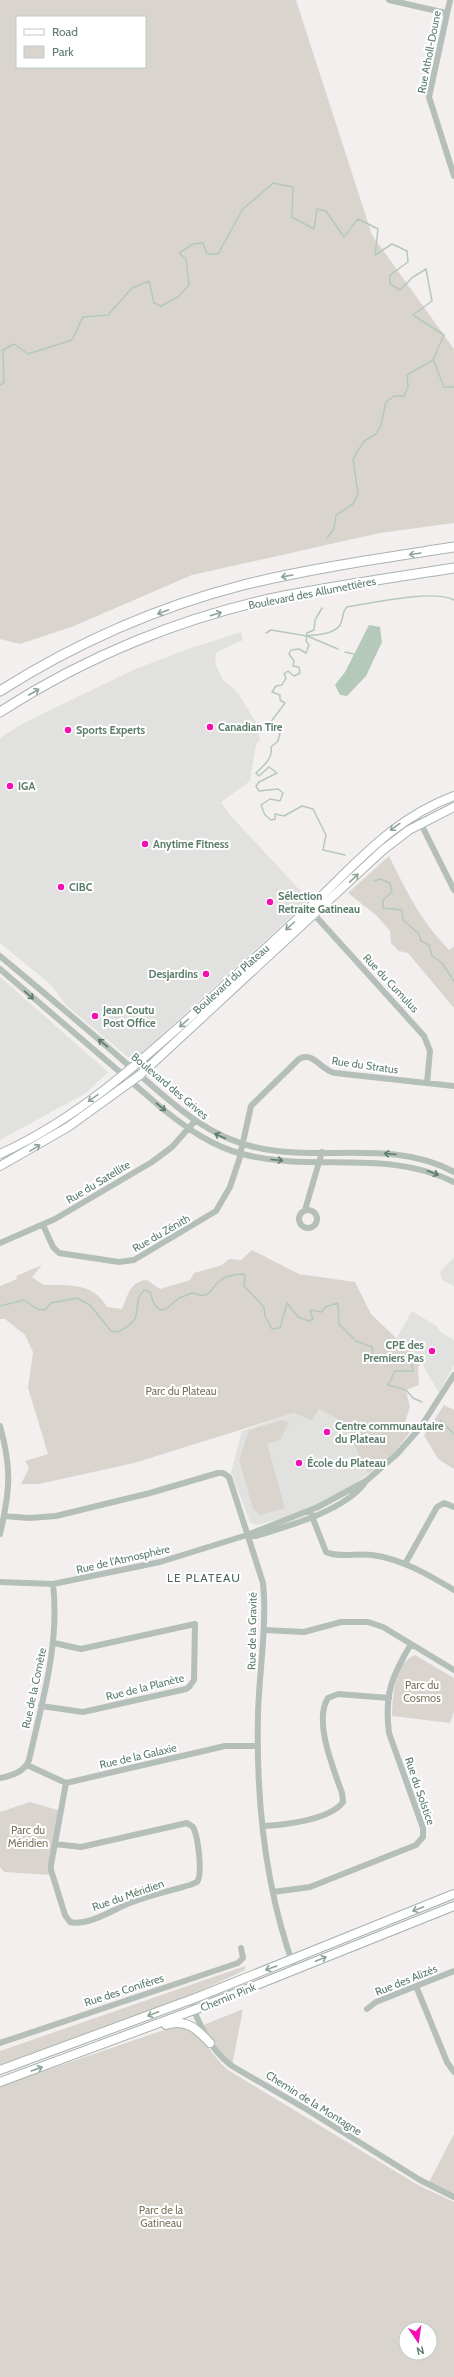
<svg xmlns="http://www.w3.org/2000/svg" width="454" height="2377" font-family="Cabin,sans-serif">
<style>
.built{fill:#e1e1df}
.green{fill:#d9d5ce;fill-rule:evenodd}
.water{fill:#b5c9bb}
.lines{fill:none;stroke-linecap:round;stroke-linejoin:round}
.stream{stroke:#b5c9bb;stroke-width:1.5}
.major-casing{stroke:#a8b4ae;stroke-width:10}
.highway-casing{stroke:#aab4af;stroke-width:11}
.minor{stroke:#b4bfb9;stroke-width:6}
.major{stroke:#fff;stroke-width:8}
.highway{stroke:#fff;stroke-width:9}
.oneway{stroke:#8da498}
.oneway2{stroke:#5c7d6c}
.poi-dot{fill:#f40fb2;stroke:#fff;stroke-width:1.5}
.labels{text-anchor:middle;stroke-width:4;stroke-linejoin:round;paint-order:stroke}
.street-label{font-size:11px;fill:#5c7d6c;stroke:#fff}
.poi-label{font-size:11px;font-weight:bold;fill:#5c7d6c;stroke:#fff;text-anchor:start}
.park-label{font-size:11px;fill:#7a765f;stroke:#fff}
.neighbourhood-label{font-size:12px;letter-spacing:1px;fill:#4e685b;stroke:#fff}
</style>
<rect width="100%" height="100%" fill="#f4efef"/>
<path class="built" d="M241,632L243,640L219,651L216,654L215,663L223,680L238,693L257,724L260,740L256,744L250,781L221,802L231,816L309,900L138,1057L129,1058L66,1005L50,984L0,943V738L22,724L133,670L188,649Z
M0,977L108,1072L86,1093L0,1140Z
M454,1257V1286L442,1280L440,1272Z
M412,1311L437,1326L439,1331L454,1340V1365L439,1393L421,1362L396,1339Z
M319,1409L343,1422L368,1474L345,1492L296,1515L256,1525L250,1522L231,1472L242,1431L294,1413L312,1421Z"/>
<path class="green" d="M0,0H296L372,235L454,349V523L380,533L192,575L74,626L20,644L0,639ZM17,17H145V67H17Z
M389,856C408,894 419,918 449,950L454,946V1008L408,953L399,951L391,943L390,931L377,916L348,893Z
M252,1250L299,1274L355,1282L371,1314L421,1362L418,1368L419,1385L406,1390L410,1407L405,1422L416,1424L395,1452L368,1474L343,1422L319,1409L312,1421L294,1413L134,1463L39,1484H21L29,1468L25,1461L48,1454L28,1388L33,1352L25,1335L5,1319H0V1286L17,1279L16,1276L42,1265L32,1277C35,1279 42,1285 45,1285C69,1285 94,1283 107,1307L122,1309C128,1295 130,1281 147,1280L160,1289L190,1280L194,1273L222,1265L229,1259L241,1260Z
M444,1405L454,1410V1469L438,1459L424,1435Z
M282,1420L289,1423L280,1440L267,1444L285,1508L260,1515L253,1509L239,1460L249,1430Z
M415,1655L454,1678V1712L450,1723L392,1716C393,1697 393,1663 415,1655Z
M30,1802L61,1811L51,1875L4,1872L0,1867V1812Z
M245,1966V1970C166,2008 83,2037 0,2065V2051Z
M243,2009L232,2066L201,2026Z
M181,2026C203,2032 211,2056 228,2070L418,2185L454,2202V2377H0V2086L161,2031ZM406,2329H430V2353H406Z
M454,2134V2197L428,2184Z"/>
<path class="water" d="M369,625L380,627L382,642L366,676L347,696L340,695L335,685L345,672Z"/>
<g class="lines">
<path class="stream" d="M434,361L444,387H454
M0,385L4,383L3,350L14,344L28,354L72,340L83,317L108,315L132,288L149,281L154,303L161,306L178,297L189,285L186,259L179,253L193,244L203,243L207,254H218L242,210L273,183L293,187L292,217L314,229L317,209L326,211L344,237L358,219L378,229L375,255L392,244L407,251L408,262L390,275V284L400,290L413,277L426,269L432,301L413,315L444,335L433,360L407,375L408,387L404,396H394L386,402L381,425L376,434L364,441L353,459L358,494L353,504L336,515L334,529L327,538
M322,608L315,620L314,630L307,633L306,641L309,645L306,653L299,649L291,650L289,654L294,661L293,666L299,667L300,673L294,676L288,671L284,674L286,678L282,685L276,686L272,692L280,695V700L285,703L270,723L281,729L278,741L271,747C273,759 264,765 256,773L259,776L269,767L277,773L259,782L256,786L259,791L278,789L283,793L280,801L270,799L261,805L265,815L271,820L275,819V814L284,816L302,806L313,809L326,835L323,850L345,855
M266,633L271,630L307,636L338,649
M307,636C317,634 333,635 340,625C344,619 341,613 347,607C371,603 434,589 454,600
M345,652L354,654
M374,881L380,879L390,883L392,892L383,900V908L402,910L403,920L419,934L421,941L429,945L432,956L442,963L454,981
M0,1306L24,1300L37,1309L45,1310L51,1303L77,1298L90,1305L111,1331L118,1332C149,1317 129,1306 144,1290L150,1292L154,1304L160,1310L166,1309L179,1298L192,1293C213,1300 208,1289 221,1280C226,1276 237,1274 243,1274L245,1275L244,1286L264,1307L265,1316L272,1329L280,1328L287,1303L298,1317L309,1321L313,1319L310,1310L322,1312L325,1307L338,1303L339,1324L356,1341L372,1347L374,1361L411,1362L413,1371H395L388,1385L406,1390L413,1398L422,1402
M440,1420L454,1434"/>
<defs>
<path id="major" d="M0,1154C75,1120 137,1065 198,1010C235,976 273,942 309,908C356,864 392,819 454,796
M0,1166L68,1127L140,1075L383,850L409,830L454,807
M166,2025C186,2018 197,2029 210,2043
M0,2070L198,1997L454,1894
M0,2082L194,2010L454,1906"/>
<path id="highway" d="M0,691C74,644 158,607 243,585C312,568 384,558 454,547
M0,712C85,657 184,616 284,596C340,585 397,577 454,568"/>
</defs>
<use href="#major" class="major-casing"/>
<use href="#highway" class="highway-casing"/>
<path class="minor" d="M389,0L446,13
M450,0L429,97L454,176
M416,814L454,890
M311,911L424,1036L430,1051L427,1083
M0,956C43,992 85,1027 127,1064C167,1098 202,1135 254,1147C320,1163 392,1138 454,1172
M0,969L164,1110C188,1129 212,1146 242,1154C315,1173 384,1148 454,1182
M299 1219a9 9 0 1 1 18 0a9 9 0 1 1-18 0Z
M305,1210L322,1152
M43,1225L53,1247L59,1253L119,1262L134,1260L216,1211L230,1187L239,1160L251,1106L299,1059C314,1051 320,1070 335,1073L454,1086
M0,1243L55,1219L152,1162L172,1147L195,1121
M0,1426C12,1469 10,1491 0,1534
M310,1511L326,1552C339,1558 358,1553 372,1555C402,1559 429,1575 454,1590
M4,1516L29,1518L56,1516L150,1493L218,1473H223L229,1477L263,1583L264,1596C266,1635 259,1674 258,1714C256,1800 265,1889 295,1970
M247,1535L256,1536C288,1526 343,1511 364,1484
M405,1564L437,1507L444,1503L454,1507
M0,1582L53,1584L160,1562L247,1535L318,1507L366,1481L397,1454L420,1428L454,1375
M264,1630L304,1632L341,1622H368L383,1627L454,1670
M41,1706L83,1712L186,1689L189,1687L194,1680L195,1624L81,1649L54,1643
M27,1765L66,1783L225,1746H258
M0,1778C11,1776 25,1772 29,1760C42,1702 60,1644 53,1584
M263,1826C284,1825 330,1820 343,1802L342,1793C334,1770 313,1721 328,1698L338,1694L389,1698
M55,1844L81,1847L187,1823L193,1827C198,1836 203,1874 197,1882L190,1885C170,1891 149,1895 130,1903C114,1909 87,1927 70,1922L65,1915L51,1870V1865L66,1783
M273,1892L310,1887L416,1845L423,1837V1828L389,1733C384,1694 392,1676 411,1644
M416,1986L447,2062L454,2072
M190,2000C199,2024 210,2050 232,2066L306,2109L420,2180L454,2197
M367,2009L376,2002L454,1971
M0,2043L238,1963L243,1958L241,1948"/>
<use href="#major" class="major"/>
<use href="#highway" class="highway"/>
</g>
<defs><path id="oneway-shaft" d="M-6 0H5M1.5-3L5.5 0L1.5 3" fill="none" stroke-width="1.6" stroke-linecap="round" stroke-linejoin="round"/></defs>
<g class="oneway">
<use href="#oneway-shaft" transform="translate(415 554) rotate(171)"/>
<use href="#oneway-shaft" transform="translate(287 576) rotate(170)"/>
<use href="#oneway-shaft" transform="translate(163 612) rotate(159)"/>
<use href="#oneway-shaft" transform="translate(216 614) rotate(-17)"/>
<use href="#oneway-shaft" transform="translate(34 692) rotate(-30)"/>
<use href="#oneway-shaft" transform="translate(395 827) rotate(144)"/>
<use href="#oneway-shaft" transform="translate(354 878) rotate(-44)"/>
<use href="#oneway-shaft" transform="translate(290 926) rotate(138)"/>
<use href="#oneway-shaft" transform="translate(184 1023) rotate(138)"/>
<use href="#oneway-shaft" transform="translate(93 1098) rotate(145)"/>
<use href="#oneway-shaft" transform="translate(35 1148) rotate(-31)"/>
<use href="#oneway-shaft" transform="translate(418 1909) rotate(158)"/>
<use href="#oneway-shaft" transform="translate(321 1959) rotate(-22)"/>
<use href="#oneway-shaft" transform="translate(271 1968) rotate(160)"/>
<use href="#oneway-shaft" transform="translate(153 2014) rotate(159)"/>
<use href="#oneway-shaft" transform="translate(37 2069) rotate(-20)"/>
</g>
<g class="oneway2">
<use href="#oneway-shaft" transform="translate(29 995) rotate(41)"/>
<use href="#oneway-shaft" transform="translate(103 1043) rotate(-140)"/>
<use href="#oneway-shaft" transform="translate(161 1107) rotate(40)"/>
<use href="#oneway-shaft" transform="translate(220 1136) rotate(-156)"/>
<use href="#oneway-shaft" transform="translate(390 1154) rotate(-175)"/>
<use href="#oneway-shaft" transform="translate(277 1160) rotate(5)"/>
<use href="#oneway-shaft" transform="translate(433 1173) rotate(21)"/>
</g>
<g class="poi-dot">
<circle cx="210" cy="727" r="4"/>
<circle cx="68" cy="730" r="4"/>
<circle cx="10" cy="786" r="4"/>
<circle cx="145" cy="844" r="4"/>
<circle cx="61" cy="887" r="4"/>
<circle cx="270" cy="902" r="4"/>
<circle cx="206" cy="974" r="4"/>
<circle cx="95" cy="1016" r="4"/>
<circle cx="432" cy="1351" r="4"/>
<circle cx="327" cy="1432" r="4"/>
<circle cx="299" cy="1463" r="4"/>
</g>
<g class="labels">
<g class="street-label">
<text transform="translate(429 52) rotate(-79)" y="4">Rue Atholl-Doune</text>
<text transform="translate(312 593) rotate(-11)" y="4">Boulevard des Allumettières</text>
<text transform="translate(231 979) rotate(-42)" y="4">Boulevard du Plateau</text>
<text transform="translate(391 983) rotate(47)" y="4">Rue du Cumulus</text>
<text transform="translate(365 1065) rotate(8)" y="4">Rue du Stratus</text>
<text transform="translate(170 1086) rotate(40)" y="4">Boulevard des Grives</text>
<text transform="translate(98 1182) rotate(-31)" y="4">Rue du Satellite</text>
<text transform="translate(161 1233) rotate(-30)" y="4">Rue du Zénith</text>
<text transform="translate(123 1559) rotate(-13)" y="4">Rue de l'Atmosphère</text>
<text transform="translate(252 1631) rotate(-89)" y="4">Rue de la Gravité</text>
<text transform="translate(145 1687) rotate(-14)" y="4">Rue de la Planète</text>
<text transform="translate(34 1688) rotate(-78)" y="4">Rue de la Comète</text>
<text transform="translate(138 1756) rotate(-13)" y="4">Rue de la Galaxie</text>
<text transform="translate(420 1791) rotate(71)" y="4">Rue du Solstice</text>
<text transform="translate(128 1895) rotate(-19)" y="4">Rue du Méridien</text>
<text transform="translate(406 1980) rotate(-22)" y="4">Rue des Alizés</text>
<text transform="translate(124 1990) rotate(-18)" y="4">Rue des Conifères</text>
<text transform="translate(228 1997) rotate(-22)" y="4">Chemin Pink</text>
<text transform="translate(314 2103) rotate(32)" y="4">Chemin de la Montagne</text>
</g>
<g class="poi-label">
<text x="218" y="731">Canadian Tire</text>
<text x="76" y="734">Sports Experts</text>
<text x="18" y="790">IGA</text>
<text x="153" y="848">Anytime Fitness</text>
<text x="69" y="891">CIBC</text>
<text x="278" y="900">Sélection<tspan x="278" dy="13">Retraite Gatineau</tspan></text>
<text x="198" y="978" text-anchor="end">Desjardins</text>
<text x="103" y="1014">Jean Coutu<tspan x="103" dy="13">Post Office</tspan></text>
<text x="424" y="1349" text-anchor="end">CPE des<tspan x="424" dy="13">Premiers Pas</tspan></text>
<text x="335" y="1430">Centre communautaire<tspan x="335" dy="13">du Plateau</tspan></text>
<text x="307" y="1467">École du Plateau</text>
</g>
<g class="park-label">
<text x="181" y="1395">Parc du Plateau</text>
<text x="422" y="1689">Parc du<tspan x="422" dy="13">Cosmos</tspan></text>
<text x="28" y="1834">Parc du<tspan x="28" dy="13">Méridien</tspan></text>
<text x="161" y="2214">Parc de la<tspan x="161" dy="13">Gatineau</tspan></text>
</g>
<g class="neighbourhood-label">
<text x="204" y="1582">LE PLATEAU</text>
</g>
</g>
<rect x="16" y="16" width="130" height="52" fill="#ffffff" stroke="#becbc4"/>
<rect x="24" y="29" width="20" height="6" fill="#ffffff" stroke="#becbc4"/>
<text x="52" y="36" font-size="12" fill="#5c7d6c">Road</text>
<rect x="24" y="46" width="20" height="12" fill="#d9d5ce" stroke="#becbc4"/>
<text x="52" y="56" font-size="12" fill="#5c7d6c">Park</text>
<g transform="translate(418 2341) rotate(167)"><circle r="19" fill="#ffffff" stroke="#becbc4"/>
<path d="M0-3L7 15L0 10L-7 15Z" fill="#f40fb2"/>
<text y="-6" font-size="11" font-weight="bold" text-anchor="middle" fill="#5c7d6c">N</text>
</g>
</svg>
